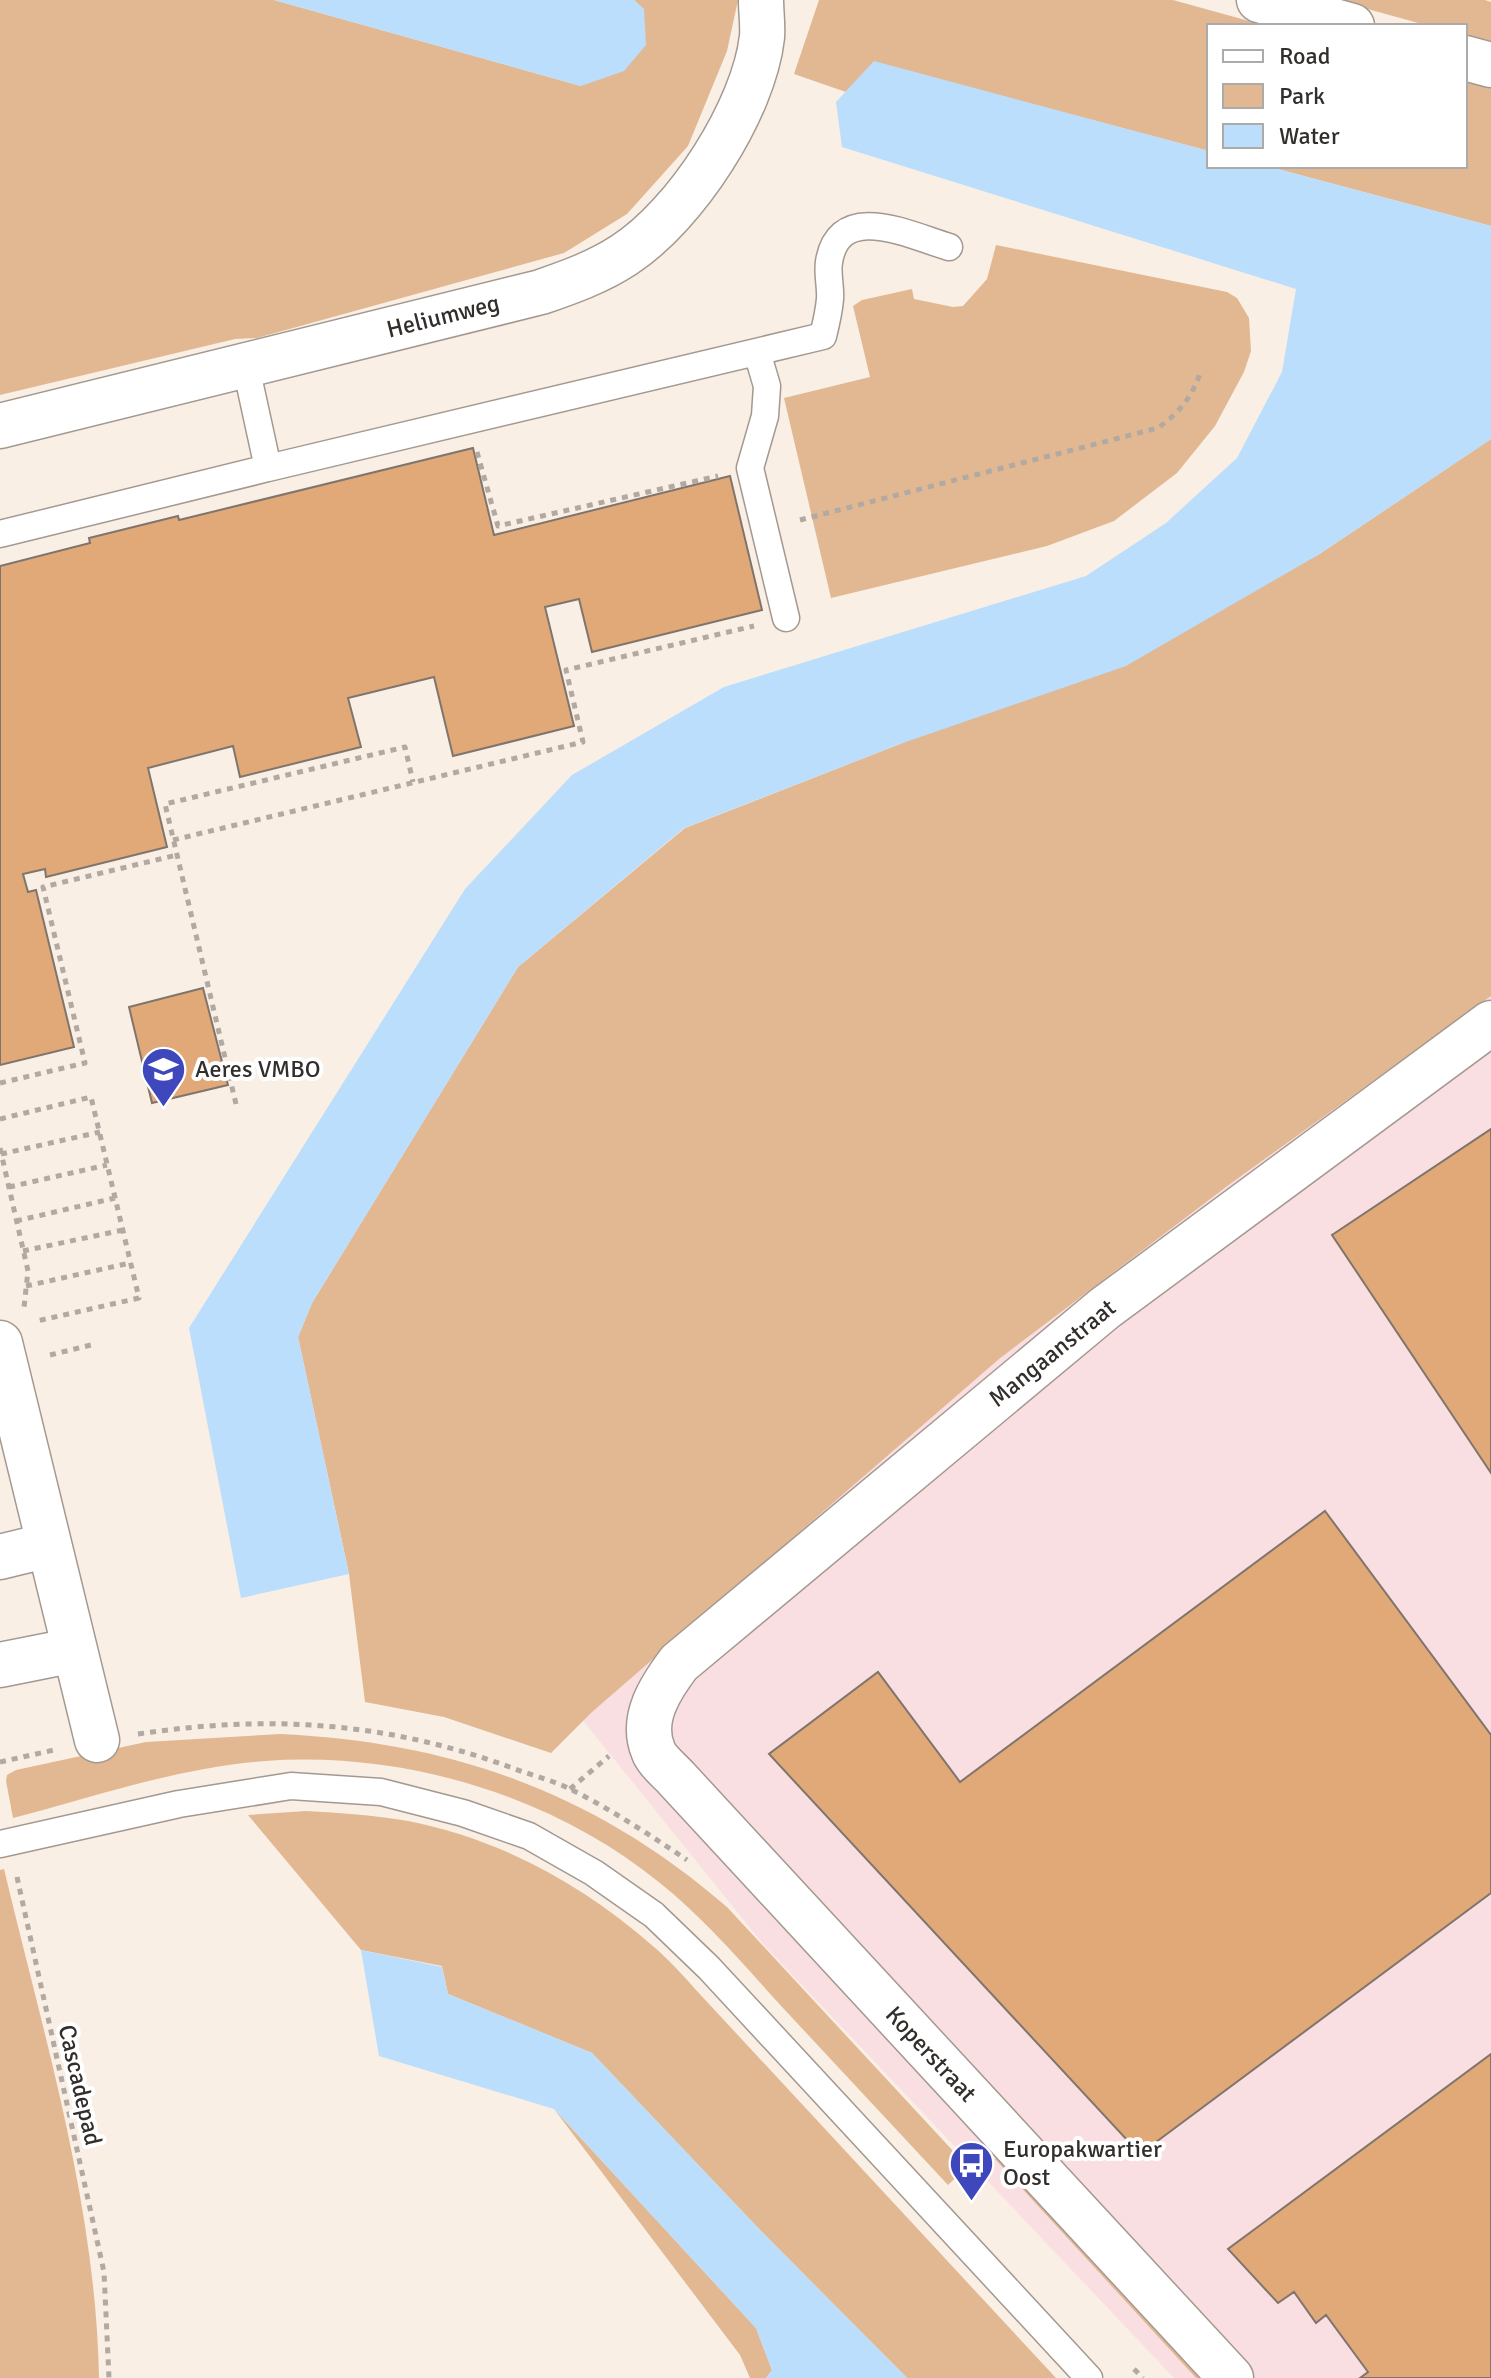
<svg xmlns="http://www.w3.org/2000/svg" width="1491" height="2378" font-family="Signika,sans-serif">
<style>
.industrial{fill:#fadfe2}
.green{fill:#e2b893}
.water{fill:#badefb}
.building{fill:#e0a977;stroke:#7f756d;stroke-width:2}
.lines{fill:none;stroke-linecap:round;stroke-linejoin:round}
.lane-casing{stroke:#a39990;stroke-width:29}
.street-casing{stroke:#a39990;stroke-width:47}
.secondary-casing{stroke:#a39990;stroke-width:47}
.path{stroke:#b1a9a2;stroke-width:5;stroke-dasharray:6 6;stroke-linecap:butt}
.lane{stroke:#fff;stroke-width:26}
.street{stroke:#fff;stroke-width:44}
.secondary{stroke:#fff;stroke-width:44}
.labels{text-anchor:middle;stroke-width:8;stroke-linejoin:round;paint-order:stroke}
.street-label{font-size:24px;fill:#322e2b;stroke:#fff}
.poi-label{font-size:24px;fill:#322e2b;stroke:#fff;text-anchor:start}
</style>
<rect width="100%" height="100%" fill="#f9efe5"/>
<path class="industrial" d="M1491,952V2378H1174L763,1944L580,1717L1240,1122Z"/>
<path class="green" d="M0,0H274L581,86L644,10L634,0H738L727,51L688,146L627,214L564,253L257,338L235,339L0,395Z
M819,0H1173L1267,26H1209V151L874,62L846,92L794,74Z
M1335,0H1485L1491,2V43L1465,36V26H1429Z
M1465,81L1491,88V226L1266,166H1465Z
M996,245L1227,292L1237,298L1249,318L1251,351L1244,372L1215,426L1177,473L1114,521L1047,546L831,598L784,398L870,377L853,306L862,300L912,289L914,299L953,307L963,306L987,279Z
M1491,439V996L1230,1184L999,1359L592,1712L551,1753L444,1717L365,1702L349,1574L298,1337L312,1303L518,967L685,828L900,744L1318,555Z
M280,1734C453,1742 595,1793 727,1907L967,2166L966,2168L948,2185C893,2126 838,2067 783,2008C744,1965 706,1920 660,1883C552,1795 404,1751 265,1761C180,1767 94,1797 13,1818L6,1781L7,1775L16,1770L146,1742Z
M306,1811C340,1813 374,1815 408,1821C501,1839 585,1886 654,1947C674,1964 691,1985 709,2004L1056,2378H907L760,2230L592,2053L448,1994L442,1966L361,1950L248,1815Z
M4,1869C44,2037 96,2205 99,2378H0V1870Z
M554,2109L756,2328L772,2370L766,2378H750L740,2355Z
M1001,2153L1209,2378H1196L995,2159Z"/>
<path class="water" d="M274,0H634L644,9L646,45L624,71L581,86Z
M874,61L1209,151V166H1266L1491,226V439L1318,555L1126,666L900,744L684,828L518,967L312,1303L298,1337L349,1574L241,1598L189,1328L465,889L572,775L724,687L1086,576L1166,523L1237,458L1282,372L1296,289L842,147L836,102Z
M361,1950L442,1967L448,1994L592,2053L760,2230L907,2378H766L772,2370L756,2328L554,2109L379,2056Z"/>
<path class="building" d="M473,448L494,535L730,476L762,610L592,652L579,599L545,607L574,726L453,756L434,677L348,698L361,747L240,777L233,746L148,768L167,847L46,877L45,869L23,874L28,892L36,890L74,1047L0,1065V566L90,543L89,538L178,516L179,520Z
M203,988L228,1085L152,1103L129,1007Z
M1491,1129V1473L1332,1235Z
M1325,1511L1491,1735V1893L1140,2154L769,1754L878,1672L960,1782Z
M1491,2054V2378H1360L1368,2372L1326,2315L1316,2323L1294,2292L1278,2303L1228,2249Z"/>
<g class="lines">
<defs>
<path id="lane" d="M757,352L767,386L765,416L750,468L786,618
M268,468L823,336C826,324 829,311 830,299C831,287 827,274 829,262C839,199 911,236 949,247
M0,534L268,468L246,367
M0,1844L179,1804L291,1786L381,1792L463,1813L529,1836L594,1873L654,1915L709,1968L1089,2378"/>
<path id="street" d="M0,426L541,292C570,282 598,272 624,255C686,215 754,109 762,37C763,25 761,12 761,0
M0,1343L97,1740
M0,1557L49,1545
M0,1665L75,1650
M1231,2378L677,1779C670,1771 656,1760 653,1750C640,1718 661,1687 679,1663L1105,1308L1491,1023"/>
<path id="secondary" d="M1259,0L1352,26
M1465,58L1491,65"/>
</defs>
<use href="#lane" class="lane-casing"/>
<use href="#street" class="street-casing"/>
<use href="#secondary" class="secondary-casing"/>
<path class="path" d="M477,452L498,526L718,476
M800,520L1158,428C1180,412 1192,397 1201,371
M173,840L583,742L566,670L754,626
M0,1083L85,1063L43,887L177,855
M236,1104L165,804L405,747L413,782
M0,1119L91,1097L139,1298L37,1321
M0,1148L28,1271L24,1307
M1,1154L100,1132
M9,1187L107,1165
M16,1221L115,1198
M23,1251L123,1230
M26,1286L130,1263
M50,1355L95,1344
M138,1734C271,1714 389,1722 515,1769C534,1776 555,1781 572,1790C612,1810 650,1835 687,1860
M0,1762L54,1750
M570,1789L609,1756
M17,1877L104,2272L109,2378
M1134,2369L1143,2378"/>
<use href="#lane" class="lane"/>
<use href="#street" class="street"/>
<use href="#secondary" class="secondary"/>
</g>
<defs>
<symbol id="school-pin" viewBox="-11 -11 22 30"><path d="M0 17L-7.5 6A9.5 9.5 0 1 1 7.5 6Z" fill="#3e47bb" stroke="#fff"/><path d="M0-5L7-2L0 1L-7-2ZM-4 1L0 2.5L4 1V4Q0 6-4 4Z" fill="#fff"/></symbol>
<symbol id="bus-pin" viewBox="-11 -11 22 30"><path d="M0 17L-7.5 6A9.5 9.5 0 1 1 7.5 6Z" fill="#3e47bb" stroke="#fff"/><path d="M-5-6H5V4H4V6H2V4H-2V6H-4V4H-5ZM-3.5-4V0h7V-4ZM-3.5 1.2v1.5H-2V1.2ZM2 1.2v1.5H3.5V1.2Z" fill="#fff"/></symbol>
</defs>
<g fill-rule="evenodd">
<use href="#school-pin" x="138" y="1044" width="51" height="69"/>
<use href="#bus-pin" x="946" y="2138" width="51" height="69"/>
</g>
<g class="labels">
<g class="street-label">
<text transform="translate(443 316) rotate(-14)" y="8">Heliumweg</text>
<text transform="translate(1052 1353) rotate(-39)" y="8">Mangaanstraat</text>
<text transform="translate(931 2054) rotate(47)" y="8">Koperstraat</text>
<text transform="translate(80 2085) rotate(77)" y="8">Cascadepad</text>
</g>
<g class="poi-label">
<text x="195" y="1077">Aeres VMBO</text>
<text x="1003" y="2157">Europakwartier<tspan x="1003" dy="28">Oost</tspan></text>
</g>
</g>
<rect x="1207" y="24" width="260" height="144" fill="#ffffff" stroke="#adabaa" stroke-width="2"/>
<rect x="1223" y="50" width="40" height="12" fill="#ffffff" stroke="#adabaa" stroke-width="2"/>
<text x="1279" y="64" font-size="24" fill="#322e2b">Road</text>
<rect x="1223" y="84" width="40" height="24" fill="#e2b893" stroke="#adabaa" stroke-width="2"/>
<text x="1279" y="104" font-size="24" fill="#322e2b">Park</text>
<rect x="1223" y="124" width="40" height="24" fill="#badefb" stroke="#adabaa" stroke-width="2"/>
<text x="1279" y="144" font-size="24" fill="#322e2b">Water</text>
</svg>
